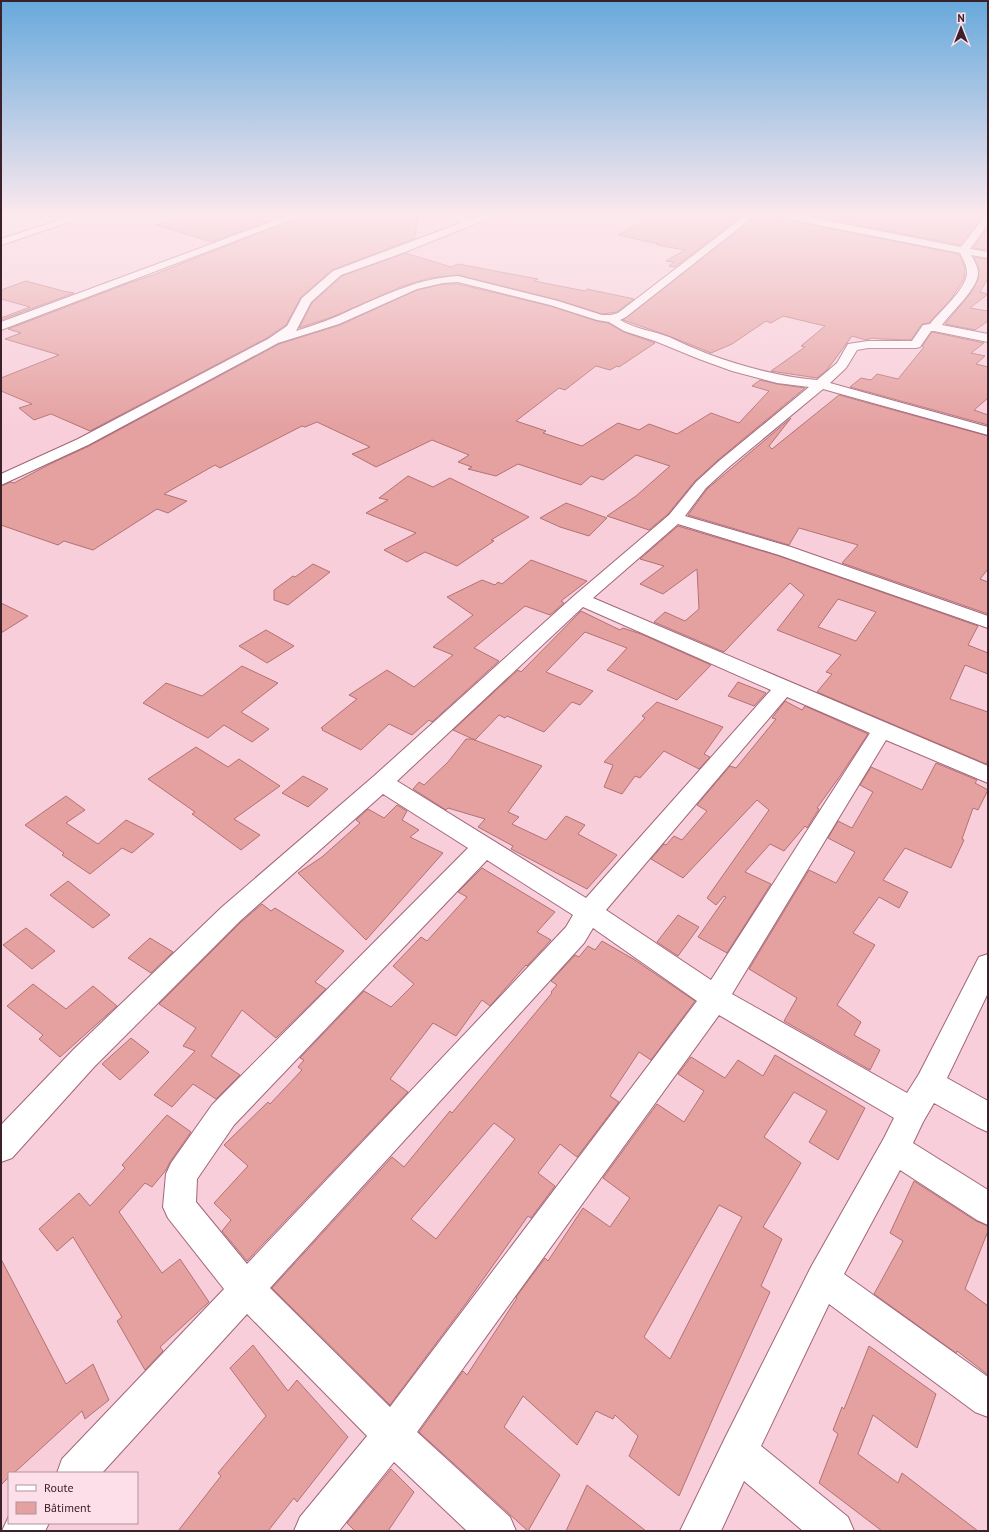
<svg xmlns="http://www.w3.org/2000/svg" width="989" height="1532" font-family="'PT Sans',sans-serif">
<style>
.building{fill:#e5a0a0;stroke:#b37273;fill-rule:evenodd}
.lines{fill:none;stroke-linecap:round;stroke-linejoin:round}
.minor-casing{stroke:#a2657a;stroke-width:2}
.minor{fill:#fff;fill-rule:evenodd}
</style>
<rect width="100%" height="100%" fill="#f8ceda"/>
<path class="building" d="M194,214H286L212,242L156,225Z
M307,214H419L414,239L332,270L301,297L286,325L267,338L90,431L51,414L34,420L19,408L32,404L1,391V378L59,355L5,339L21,333L8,329L129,283L153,275Z
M656,214H744L675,267L669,266L674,262L666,261L685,250L657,245L659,244L618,235Z
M758,214H772L777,218L959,254L965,268L964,279L951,299L929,323L922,324L911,340L881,339L872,338L866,340L852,336L827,370L817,378L771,371L805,347L801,346L825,326L783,316L771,323L766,321L732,344L711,353L669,336L623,320Z
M804,214H972L983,217L960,245Z
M988,227V250L973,248Z
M405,253L451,267L458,264L538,279L534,281L585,291L587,289L634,299L617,312L602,314L558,300L458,275L430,278L403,286L332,317L299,328L312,303L342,276Z
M974,257L988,259V278L980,292L988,294L970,308L988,311V321L975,330L945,324L970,294L978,280L979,270Z
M26,281L63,291L74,293L1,320V318L30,307L1,299V290Z
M443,284H458L550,306L597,321L608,323L624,332L655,343L619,367L617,366L610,370L596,366L565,390L559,388L516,421L546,431L543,433L582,446L618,423L639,430L649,424L677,434L711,413L739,423L769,391L752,386L760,380L777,384L805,388L718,460L695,481L668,514L649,530L607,516L636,496L670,466L636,455L603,480L591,476L581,485L518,464L496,476L468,469L472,467L458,462L469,455L432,440L376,467L352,454L370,447L317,422L305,427L302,426L220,468L215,465L164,494L187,501L168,513L157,509L93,550L64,541L58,545L1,525V486L11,482L14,483L50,464L89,446L279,344L340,325L417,290Z
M932,332L984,343L971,353L985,356L976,364L988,367V398L974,410L988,415V425L850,387L861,378L871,380L877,374L898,379L924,347L922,346Z
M839,395L988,436V569L980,579L988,582V614L842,563L858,545L799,528L789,545L688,515L707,489L791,418L769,446L772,449Z
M408,476L433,487L450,478L529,517L491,540L494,541L457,566L425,552L407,562L384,550L416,533L366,513L388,500L379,498Z
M566,503L607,518L589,536L560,527L540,518Z
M678,526L779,556L978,626L968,645L988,653V674L965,665L950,699L988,712V761L986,764L817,692L832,674L826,672L841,655L777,630L804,595L790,583L724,652L654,622L665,612L685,621L699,609L697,569L663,594L640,584L664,566L640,559ZM838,599L876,612L856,641L818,627Z
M531,560L587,581L561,601L564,603L550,615L525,606L474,648L499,661L432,722L429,720L412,735L389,724L361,750L322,730L323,729L321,728L357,699L349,695L387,670L414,687L453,655L433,647L473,615L447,597L482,580L495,585L498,582L502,584Z
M313,564L330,572L288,605L274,600V590L293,576L295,577Z
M1,603L28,616L1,633Z
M581,611L620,630L623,628L641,634L711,665L677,700L607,670L627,648L585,632L546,672L593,691L580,705L572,702L544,732L507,716L505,718L499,715L475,740L453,730L518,670L521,672Z
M266,630L294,646L267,663L239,646Z
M242,666L278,683L241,712L269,729L252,742L224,725L208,738L143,703L166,683L202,696Z
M738,682L766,693L754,706L728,696Z
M785,701L802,710L805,706L868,734L840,776L817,808L819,809L807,828L805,826L784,851L770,844L745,872L771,884L727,953L698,937L726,897L724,896L716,905L707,898L769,810L757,800L683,878L651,859L664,844L666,845L674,836L682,840L707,811L697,805L730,766L736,768L776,719L772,718Z
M657,702L723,727L704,754L710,757L699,769L664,751L640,778L635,776L622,794L604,787L613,765L604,762L645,718L642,716Z
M466,739H472L542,766L508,812L519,817L512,824L546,840L566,816L585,825L578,834L617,855L587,889L511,849L513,846L478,827L485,819L448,808L446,810L413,789L419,782L424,785L448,762Z
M196,747L228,767L239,759L280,786L234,819L260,835L241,850L192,814L195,812L148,779Z
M936,763L977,780L975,783L988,790L978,810L973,808L962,839L964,840L951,868L905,848L883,880L908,892L899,908L879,897L853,933L875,945L837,1005L861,1022L854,1035L880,1050L870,1070L784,1021L797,998L749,969L809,870L836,883L855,852L828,838L838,821L852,828L873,792L860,785L871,767L922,790Z
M303,776L328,789L308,807L282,793Z
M66,796L85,810L66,823L98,844L126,820L154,834L132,853L122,848L90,874L62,855L64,853L25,825Z
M397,805L407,811L402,820L419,830L410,837L443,853L366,940L298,873L322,857L360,823L356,820L368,809L384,818Z
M482,868L555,912L537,932L551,940L527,966L526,965L490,1006L482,1000L456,1036L433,1023L390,1079L408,1092L247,1261L222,1231L231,1220L214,1203L248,1166L224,1145L268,1102L270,1104L302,1070L298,1067L304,1060L300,1058L364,991L391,1007L414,984L393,966L421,937L427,941L467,897L458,892Z
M68,881L110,915L93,928L50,895Z
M262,904L271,911L275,908L344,951L315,982L326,989L276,1038L242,1010L211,1056L240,1075L216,1099L193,1084L172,1107L154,1095L195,1051L183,1046L196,1028L159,1004L241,922Z
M678,915L699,927L678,956L657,942Z
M26,928L55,951L32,969L3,945Z
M150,938L173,952L151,973L128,958Z
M602,941L635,960L695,1001L651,1060L639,1052L610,1096L619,1102L577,1157L560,1144L538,1173L555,1186L531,1218L528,1216L467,1302L390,1405L272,1288L392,1157L404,1167L450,1111L452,1113L552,993L551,992L557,985L551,981L575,955L579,957L588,946L595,950ZM494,1123L515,1139L436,1239L411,1219Z
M33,984L66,1009L93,986L117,1006L60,1057L39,1039L43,1035L7,1006Z
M131,1038L149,1052L120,1080L102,1064Z
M775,1055L865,1108L838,1160L809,1142L827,1111L794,1092L764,1137L801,1163L763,1227L782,1239L761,1286L770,1292L720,1402L679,1496L629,1456L638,1436L615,1415L613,1419L596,1411L577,1445L523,1396L504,1427L560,1475L528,1531L419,1432L463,1371L467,1375L517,1298L516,1297L545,1258L548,1261L583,1208L610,1227L630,1198L603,1178L657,1104L684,1122L704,1091L678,1074L691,1057L725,1078L738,1060L763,1076ZM719,1205L742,1217L670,1359L644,1337Z
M167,1115L191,1132L170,1162L166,1170L152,1187L145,1183L119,1212L162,1273L180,1259L209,1302L160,1347L163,1351L145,1370L117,1321L122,1317L73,1237L57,1251L39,1229L79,1193L90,1206L125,1168L122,1165Z
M914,1181L976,1221L988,1226V1231L965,1289L988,1306V1375L957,1351L956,1353L874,1294L903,1241L890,1233Z
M1,1259L66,1384L93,1364L109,1400L85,1419L82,1411L14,1473H9V1477L1,1485Z
M253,1345L288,1391L297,1380L348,1437L297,1502L294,1498L268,1531H178L221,1476L218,1473L266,1416L230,1368Z
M869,1346L936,1394L917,1448L873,1415L858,1454L898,1483L902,1473L978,1531H882L819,1483L838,1434L833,1430L842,1407L844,1409Z
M391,1469L414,1492L388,1531H355L347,1523Z
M587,1485L646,1531H566Z"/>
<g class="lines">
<defs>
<path id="minor" d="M78,214H93L1,245V239Z
M292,214H306L1,330V322Z
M436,214H453L472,219L486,214H500L400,254L341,275L311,302L296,331C315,325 335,318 353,309C388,294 419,278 458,276L558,301L602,315H611L618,313L747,214H757L626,317L620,320C635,329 653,331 669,337C682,343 695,349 708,354C744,367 779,377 817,380L837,363L848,344L868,341H912L923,325L930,324C940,311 966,290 967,273C967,266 963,259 960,253L777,217L773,214H794L961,247L985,216L988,215V224L970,249L988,252V258L971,255C974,260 978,267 978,273C978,289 951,312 942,325L988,334V342L934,331H931L920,347L916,348H868L857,350L846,368L830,383L988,427V435L823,389L729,467L706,488L685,516L791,547L988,616V628L779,555L678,524L593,598L988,766V783L886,740L732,994L907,1093L919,1074L979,957L988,954V993L947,1078L988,1101V1132L977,1127L934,1103L923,1122L913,1143L988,1190V1225L977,1220L900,1170L844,1274L988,1377V1417L975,1412L829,1304L761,1446L848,1517L854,1531H803L744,1481L721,1531H680L725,1438L811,1267L884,1138L894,1118L719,1015L417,1432L510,1517L516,1531H467L394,1462L339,1531H294L300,1517L367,1436L247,1314L102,1473H57L62,1459L224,1289L168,1218L163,1207L166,1174L171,1163L212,1105L468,848L383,794L240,921L94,1067L12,1158L1,1162V1125L74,1049L222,907L374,776L575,595L669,515L696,482L719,461L809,387L777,383L732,371L699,359L655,341L624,331L609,322L597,320L550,305L458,282L443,283L417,289L339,324L278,343L88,445L1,485V474L78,439L268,339L287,326L302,298L333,271L463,222ZM583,607L771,690L586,898L397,781ZM787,697L870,733L711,980L606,910ZM487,860L573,915L566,927L247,1264L196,1202L197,1179L234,1125ZM593,928L697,1001L390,1407L270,1288L584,943Z
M9,1516V1523H49L45,1531H2Z"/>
</defs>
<use href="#minor" class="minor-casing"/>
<use href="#minor" class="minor"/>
</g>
<linearGradient id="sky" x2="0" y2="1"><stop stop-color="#67a9dc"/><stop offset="0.5" stop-color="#fce9ee"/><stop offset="1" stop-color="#fce9ee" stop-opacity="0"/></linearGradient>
<rect width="989" height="429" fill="url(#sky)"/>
<rect width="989" height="1532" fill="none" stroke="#3b212a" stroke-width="4"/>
<rect x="8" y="1472" width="130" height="52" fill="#fcdfe8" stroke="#af939c"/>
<rect x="16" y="1485" width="20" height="6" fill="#ffffff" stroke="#af939c"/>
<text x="44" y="1492" font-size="12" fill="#3b212a">Route</text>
<rect x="16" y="1502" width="20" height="12" fill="#e5a0a0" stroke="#af939c"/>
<text x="44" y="1512" font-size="12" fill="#3b212a">Bâtiment</text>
<g transform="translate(961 28)" stroke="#fcdfe8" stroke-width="3" paint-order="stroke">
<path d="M0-3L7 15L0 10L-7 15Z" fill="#3b212a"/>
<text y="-6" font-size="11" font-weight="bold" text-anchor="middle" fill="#3b212a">N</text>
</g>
</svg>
